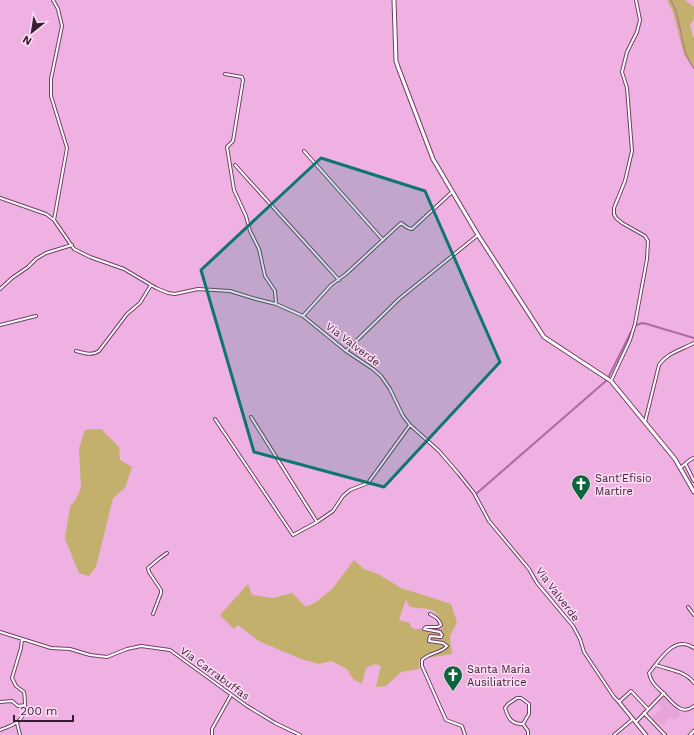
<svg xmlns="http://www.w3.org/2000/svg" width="694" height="735" font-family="'Work Sans',sans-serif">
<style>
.built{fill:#e7a4d9}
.green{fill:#c3b06c;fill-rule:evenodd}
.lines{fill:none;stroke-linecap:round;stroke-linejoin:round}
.stream{stroke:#b068a2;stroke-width:1}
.canal{stroke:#b068a2;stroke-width:2}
.minor-casing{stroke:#723d68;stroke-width:4}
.tertiary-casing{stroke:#723d68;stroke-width:4.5}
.secondary-casing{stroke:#723d68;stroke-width:5}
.minor{stroke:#fff;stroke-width:2}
.tertiary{stroke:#fff;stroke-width:2.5}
.secondary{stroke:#fff;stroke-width:3}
.marked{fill:#0f766e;fill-opacity:0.2;stroke:#0f766e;stroke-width:3;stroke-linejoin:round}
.labels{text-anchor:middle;stroke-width:3;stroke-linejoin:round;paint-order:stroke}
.street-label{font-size:11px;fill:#371f32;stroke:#fedef6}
.poi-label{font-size:11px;fill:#371f32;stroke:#fedef6;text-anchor:start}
</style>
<rect width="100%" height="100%" fill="#efb1e2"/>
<path class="built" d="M663,696L676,710L682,713L675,720L670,717L663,725L658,721L656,723L652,717L662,707L657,703Z"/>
<path class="green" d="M667,0H685L694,7V19L690,25L693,37H694V69L684,55L673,12Z
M101,429L119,447L120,460L132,467L125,488L113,498L96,567L89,576L79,573L65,539L70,506L75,501L81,488L79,448L85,430Z
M354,560L364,569L378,574L401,588L451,604L457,622L450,636L452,654L419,659V669L401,672L386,686L376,687L381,666L375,664L366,668L362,684L353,679L347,669L331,661L319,664L301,659L259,641L238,625L234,629L220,615L248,584L252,595L273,598L292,593L306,607L316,602L332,589ZM406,599L409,606C425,612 433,602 443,624L442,629H414L410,626V623L399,620Z"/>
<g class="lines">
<path class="stream" d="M671,0C683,21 679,49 694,69"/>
<path class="canal" d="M637,325L642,323L647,324L694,338
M476,494L607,380L631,332"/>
<defs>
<path id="minor" d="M53,0L58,9L62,26L51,79V96L67,148L54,220
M225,74L242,77L243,80L233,141L227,147L234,190L246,216L250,231L259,249L265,276L275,291L276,304
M304,151L383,240
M235,165L339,280
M0,198L46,214L54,220L74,249L90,257L124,269L156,288L168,293L175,294L198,289L230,291L256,299L276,304L303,316L346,351L373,369L381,376L390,389L403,416L410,425L439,451L458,473L474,493L489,521L529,569L537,583L573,626L580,639L584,652L614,697L619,702L631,691L648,709
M0,289L12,278L28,267L36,259L46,253L72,245
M303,316L331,285L346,274L401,223L408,228L412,229L452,192
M0,325L36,316
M76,351C84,353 92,356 99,351L127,314L140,303L151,285
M346,351L399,299L478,235
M611,381L630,340L635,324L647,259L648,241L645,236L622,223L616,218L614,214V208L625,181L632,151L627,88L622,72L627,52L637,32L640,20L636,0
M251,417L317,522
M215,419L293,535L317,522L333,511L343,496L350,490L368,483L410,425
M645,422L659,365C667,353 681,350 694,343
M686,465L694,481
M680,468C685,465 689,459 694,458
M688,607L694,615
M153,614L161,593V590L149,572L148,568L160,558L167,553
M430,614C436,617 439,619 441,625L438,627H426L424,629L440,632L442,635L441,637L430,636L429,641L443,643L447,646C442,653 430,652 422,660V666L446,720L462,726L465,735
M0,632L51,648L70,649L90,655L107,657L127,649L141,646L170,650L247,706L275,723L300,735
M694,648C674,634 660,660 649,673C651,683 657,687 663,693C672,701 681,717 694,706
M656,665C669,670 686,671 694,683
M517,698H521L529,704V714L523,724C511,724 508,718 505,708L508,704Z
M0,702L12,701L18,706L25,705
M644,713L665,735
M636,722L664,693
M17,723L20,735
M523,724L528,731V735
M0,730C12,725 23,723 25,708C25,703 25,697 24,692L16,686L12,678L21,648L22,639
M212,735V729L231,695
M614,735L633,719"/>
<path id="tertiary" d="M619,702L646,735
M690,735L694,731"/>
<path id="secondary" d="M394,0L396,61L398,67L433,159L478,235L544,337L611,381L675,459L694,492"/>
</defs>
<use href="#minor" class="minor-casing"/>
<use href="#tertiary" class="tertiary-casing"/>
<use href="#secondary" class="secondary-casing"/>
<use href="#minor" class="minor"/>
<use href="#tertiary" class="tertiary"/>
<use href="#secondary" class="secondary"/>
</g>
<path class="marked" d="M321,158L425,191L500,362L384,487L254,452L201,270Z"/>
<defs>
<symbol id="church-pin" viewBox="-11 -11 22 30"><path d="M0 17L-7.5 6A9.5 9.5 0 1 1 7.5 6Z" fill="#0c6639" stroke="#fedef6"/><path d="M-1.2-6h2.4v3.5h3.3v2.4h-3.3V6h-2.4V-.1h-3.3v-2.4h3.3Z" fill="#fff"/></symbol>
</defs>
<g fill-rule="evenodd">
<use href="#church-pin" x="570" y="473" width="22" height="30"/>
<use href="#church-pin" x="442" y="664" width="22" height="30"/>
</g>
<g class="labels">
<g class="street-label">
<text transform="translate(353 344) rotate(37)" y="4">Via Valverde</text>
<text transform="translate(558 594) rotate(53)" y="4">Via Valverde</text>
<text transform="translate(215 673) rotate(36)" y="4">Via Carrabuffas</text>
</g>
<g class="poi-label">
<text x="595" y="482">Sant'Efisio<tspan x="595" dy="13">Martire</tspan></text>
<text x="467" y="673">Santa Maria<tspan x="467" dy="13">Ausiliatrice</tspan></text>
</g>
</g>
<g transform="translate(32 32) rotate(210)" stroke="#fedef6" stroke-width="3" paint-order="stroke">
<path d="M0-3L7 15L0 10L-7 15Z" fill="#371f32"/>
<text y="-6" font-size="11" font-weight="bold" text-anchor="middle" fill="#371f32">N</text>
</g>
<path d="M14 715v6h59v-6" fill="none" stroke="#371f32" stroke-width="2"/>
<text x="20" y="715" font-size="12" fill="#371f32" stroke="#fedef6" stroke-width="3" paint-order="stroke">200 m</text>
</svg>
